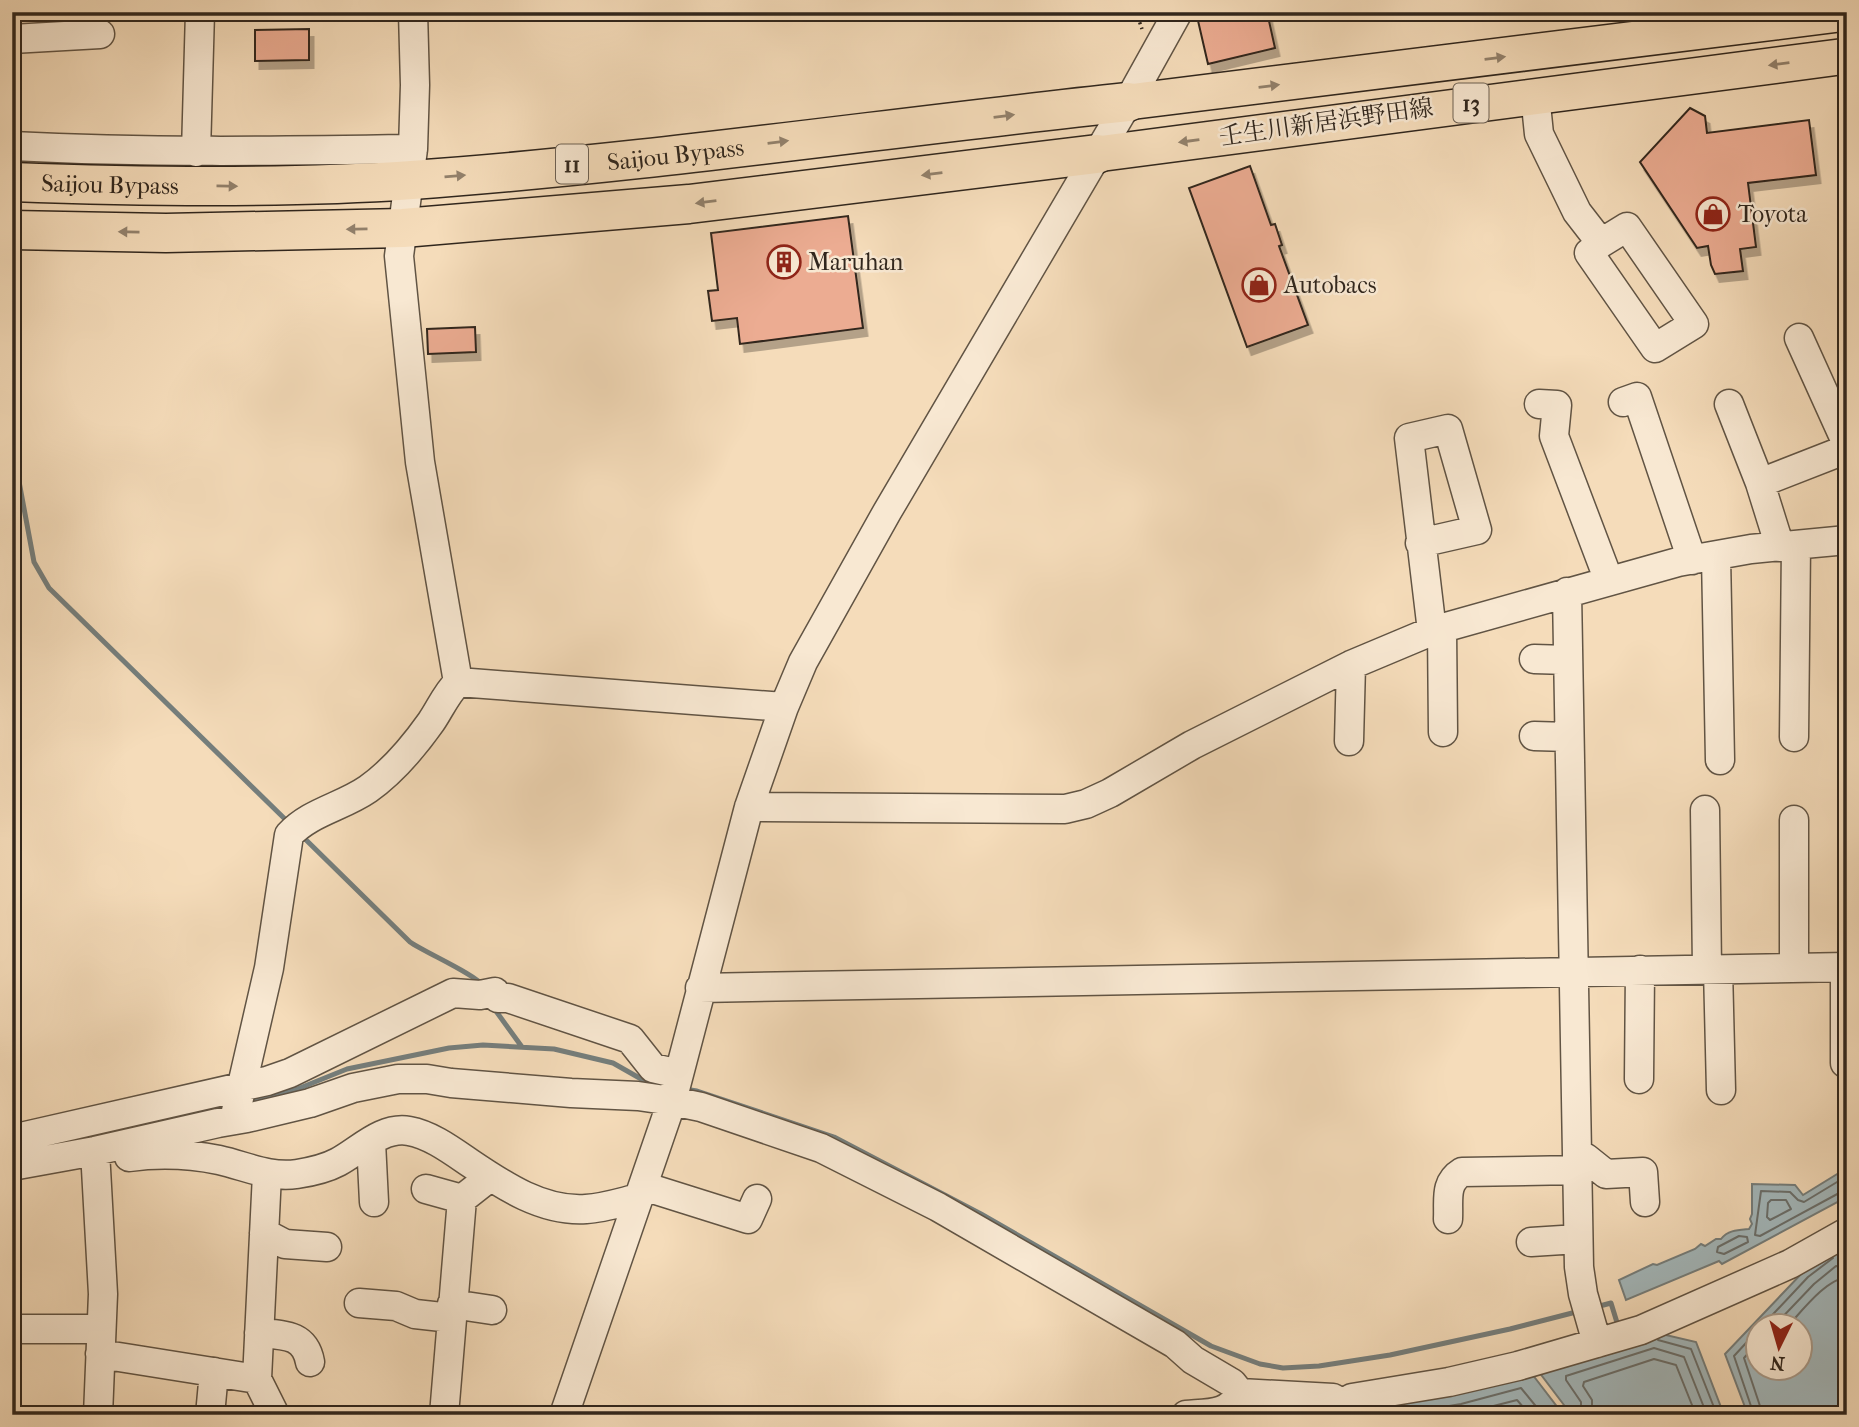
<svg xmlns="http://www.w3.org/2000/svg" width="1859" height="1427" font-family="'IM FELL French Canon','Noto Serif JP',serif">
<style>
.water{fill:#a3b8bc;stroke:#757e7c;stroke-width:2;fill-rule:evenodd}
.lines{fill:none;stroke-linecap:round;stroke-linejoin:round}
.shore{stroke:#6a6f6c;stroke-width:2}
.stream{stroke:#757e7c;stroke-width:5}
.building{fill:#ecac92;stroke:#30261d;stroke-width:2;filter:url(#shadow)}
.minor-casing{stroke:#615444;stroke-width:31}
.major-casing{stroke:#30261d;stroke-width:38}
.highway-casing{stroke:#30261d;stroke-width:41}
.path{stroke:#30261d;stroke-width:3.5;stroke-dasharray:2 3.5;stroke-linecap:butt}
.minor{stroke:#f8e8d2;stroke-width:28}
.major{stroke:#f5dcba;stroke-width:35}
.highway{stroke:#f5dcba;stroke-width:38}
.oneway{fill:#92816c}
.labels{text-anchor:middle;stroke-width:5;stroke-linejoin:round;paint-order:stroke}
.shield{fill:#f8e8d2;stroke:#6c6053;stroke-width:2}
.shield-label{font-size:23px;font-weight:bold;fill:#30261d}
.street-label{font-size:24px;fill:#30261d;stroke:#f8e8d2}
.poi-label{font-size:24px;fill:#30261d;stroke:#f8e8d2;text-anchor:start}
</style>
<defs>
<filter id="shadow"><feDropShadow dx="4.5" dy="8" stdDeviation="0" flood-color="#0004"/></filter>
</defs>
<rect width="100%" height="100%" fill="#f5dcba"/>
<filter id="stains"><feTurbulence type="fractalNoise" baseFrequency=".00286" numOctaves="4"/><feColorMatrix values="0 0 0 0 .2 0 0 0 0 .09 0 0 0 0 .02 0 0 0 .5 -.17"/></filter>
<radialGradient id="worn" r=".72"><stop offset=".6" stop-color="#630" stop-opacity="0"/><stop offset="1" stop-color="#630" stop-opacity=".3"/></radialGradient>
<path class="water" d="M1847,1168V1197L1722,1264L1719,1261L1626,1300L1619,1280L1653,1264L1657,1265L1695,1249L1701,1244L1705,1246L1716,1239H1721C1728,1230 1738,1230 1749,1229L1752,1224L1750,1219L1752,1214V1184L1795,1185L1803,1195Z
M1840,1244L1847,1257V1415H1748L1725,1354L1803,1272ZM1758,1326H1800V1368H1758Z
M1653,1332L1696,1342L1724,1415H1369L1373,1403L1529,1370L1562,1413L1567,1409L1536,1368Z"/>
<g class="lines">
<path class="shore" d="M1847,1176L1804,1202L1798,1200L1790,1192L1761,1191L1755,1235L1760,1236L1841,1192L1847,1191
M1771,1200H1786L1791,1209L1770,1220L1767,1217L1768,1203Z
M1739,1236L1747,1237L1748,1242L1724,1254L1717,1252L1718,1247Z
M1762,1326L1808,1277L1833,1258
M1774,1326L1814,1284L1836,1266L1847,1267
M1788,1326C1801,1312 1828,1277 1847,1278
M1658,1340L1691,1349L1717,1415
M1758,1342L1744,1358L1763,1415
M1396,1415L1461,1404L1521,1388L1543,1415
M1458,1415L1517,1400L1530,1415
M1581,1415V1402L1566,1380V1376L1654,1348L1684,1357L1707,1415
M1592,1415V1400L1583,1386L1584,1382L1654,1359L1676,1365L1696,1415
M1754,1415L1734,1356L1758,1330"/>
<path class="stream" d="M12,444L34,562L49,588L289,823
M301,835L410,942C424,952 477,975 483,986
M493,1007L522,1047
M684,1089L697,1091L834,1137L981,1214L1211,1346L1260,1364L1283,1368L1319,1366L1390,1355L1510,1329L1580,1311
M248,1100L295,1090L347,1069L449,1048L483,1045L554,1049L613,1063L650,1084
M67,1142L228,1105
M1596,1307L1611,1303L1619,1329"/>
</g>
<path class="building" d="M1196,12H1267L1275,48L1208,64Z
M309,29V60L255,61V30Z
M1690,108L1705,116L1707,133L1809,120L1816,175L1748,183L1756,247L1740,249L1743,271L1715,274L1711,265L1708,246L1697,248L1640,162Z
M1250,166L1271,225L1275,224L1282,245L1279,246L1308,325L1247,347L1189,188Z
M848,216L863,328L740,344L737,318L712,321L708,291L718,290L711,233Z
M475,327L476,352L428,354L427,329Z"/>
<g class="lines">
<defs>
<path id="minor" d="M12,39L100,34
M1535,95L1539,134L1577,212L1601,243L1627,227L1694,324L1655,348L1589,253L1601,243
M12,146C146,153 279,151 413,149
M196,152L200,12
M1799,338L1847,444
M1623,402L1637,397L1692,560
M1539,404L1557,405L1554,436L1609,581
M1729,404L1760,483L1780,547
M1760,483L1847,449
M1420,543L1477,530L1448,429L1409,438L1432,631
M1716,556L1720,760
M1567,592L1579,1267L1583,1294L1597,1343
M1442,629L1443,732
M1534,659L1568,660
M458,682L784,707
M1534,736L1569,737
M1794,737L1796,545
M1349,741L1351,665
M749,807L1065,809L1086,804L1110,793L1192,745L1351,665L1432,631L1678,562L1751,549L1847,540
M1705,810L1707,969
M1845,967V1063
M1794,968V820
M1718,969L1721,1090
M700,988L1847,967
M1639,1079L1640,970
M234,1120L269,968L289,835C310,812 342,807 368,789C392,772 414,746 431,722C440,709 446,694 458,682L420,462L399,256L413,149L415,85L413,12
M12,1139L267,1081L290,1073L453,993L480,995L495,992L498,998H508L630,1039L653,1068L679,1074
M371,1142L374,1202
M95,1151L103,1294L98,1415
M129,1157C159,1153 189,1154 219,1160C246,1166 269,1178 297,1174C310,1172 325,1169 338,1162C359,1151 382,1126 409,1131C431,1135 451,1150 470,1163C504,1186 543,1212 586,1209C604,1208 622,1202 639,1198
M1577,1157L1586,1158L1606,1174L1643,1172L1645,1202
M12,1166L95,1151L218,1123L247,1118L310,1103L353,1088L398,1079H427L451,1083L571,1093L638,1096L672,1101L701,1107L821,1148L938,1207L1175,1344L1193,1360L1232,1383L1240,1393L1333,1398L1343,1404L1344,1415
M267,1174L257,1379L275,1415
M643,1186L748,1219L757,1199
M426,1189L462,1199
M1448,1219C1449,1200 1444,1183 1462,1172L1577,1170
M264,1233L285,1244L327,1247
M1531,1242L1578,1239
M359,1303L396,1306L415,1314L451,1318
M452,1304L492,1310
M12,1329H101
M259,1333C284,1335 305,1334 310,1362
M100,1354L257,1379
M1343,1404L1352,1398L1449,1382L1518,1366L1641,1330L1790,1264L1847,1232
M210,1415L214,1372
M444,1415L462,1199L490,1177
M564,1415L672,1101L749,807L784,707L803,662L887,512L1128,102L1178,12
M1186,1415C1208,1413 1230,1415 1240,1393"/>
<path id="major" d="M1128,102L1847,13
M1097,154L1847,56"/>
<g id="highway">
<path id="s1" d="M12,182C145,187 279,189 412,180C651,163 890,127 1128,102"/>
<path d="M12,230L166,233L403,228L689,204L1097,154"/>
</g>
</defs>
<use href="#minor" class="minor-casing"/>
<use href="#major" class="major-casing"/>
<use href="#highway" class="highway-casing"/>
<path class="path" d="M1136,12L1142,29"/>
<use href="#minor" class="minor"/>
<use href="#major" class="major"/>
<use href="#highway" class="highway"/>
</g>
<defs><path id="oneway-solid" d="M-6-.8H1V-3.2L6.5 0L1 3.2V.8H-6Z" transform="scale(1.75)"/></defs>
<g class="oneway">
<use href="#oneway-solid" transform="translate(1495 58) rotate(-7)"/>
<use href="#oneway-solid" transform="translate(1779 64) rotate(173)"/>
<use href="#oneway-solid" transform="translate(1269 86) rotate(-7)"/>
<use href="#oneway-solid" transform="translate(1004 116) rotate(-7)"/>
<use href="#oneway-solid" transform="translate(1189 141) rotate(172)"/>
<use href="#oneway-solid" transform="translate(778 142) rotate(-7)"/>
<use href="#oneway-solid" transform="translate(932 174) rotate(173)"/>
<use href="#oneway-solid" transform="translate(455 176) rotate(-5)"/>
<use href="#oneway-solid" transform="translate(227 186) rotate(1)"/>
<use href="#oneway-solid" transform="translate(706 202) rotate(173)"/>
<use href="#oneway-solid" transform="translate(357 229) rotate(179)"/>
<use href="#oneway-solid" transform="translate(129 232) rotate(-179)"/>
</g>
<defs>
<symbol id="shop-ring" viewBox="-11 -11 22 22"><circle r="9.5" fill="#f8e8d2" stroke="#8f2418" stroke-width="1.5"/><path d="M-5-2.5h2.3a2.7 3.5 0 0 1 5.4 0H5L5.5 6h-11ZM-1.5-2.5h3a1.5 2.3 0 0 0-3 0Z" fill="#8f2418"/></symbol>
<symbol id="building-ring" viewBox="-11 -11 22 22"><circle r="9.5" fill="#f8e8d2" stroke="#8f2418" stroke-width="1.5"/><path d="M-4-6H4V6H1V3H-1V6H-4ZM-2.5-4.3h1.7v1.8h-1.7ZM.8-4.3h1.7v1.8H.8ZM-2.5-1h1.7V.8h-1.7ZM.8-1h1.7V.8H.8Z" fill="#8f2418"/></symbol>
</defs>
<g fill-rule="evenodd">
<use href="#shop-ring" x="1694" y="195" width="38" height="38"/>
<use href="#building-ring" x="765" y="243" width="38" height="38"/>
<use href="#shop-ring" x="1240" y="266" width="38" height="38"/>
</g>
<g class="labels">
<g class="shield">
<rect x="1453.5" y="83.5" width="35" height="39" rx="5"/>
<rect x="556" y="144.5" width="32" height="39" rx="5"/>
</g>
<g class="shield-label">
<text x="1471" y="111">13</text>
<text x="572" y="172">11</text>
</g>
<g class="street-label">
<text transform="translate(1326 122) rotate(-8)" y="8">壬生川新居浜野田線</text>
<text dy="8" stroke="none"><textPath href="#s1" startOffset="665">Saijou Bypass</textPath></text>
<text dy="8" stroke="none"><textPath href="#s1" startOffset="98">Saijou Bypass</textPath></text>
</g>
<g class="poi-label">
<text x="1738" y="222">Toyota</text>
<text x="808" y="270">Maruhan</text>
<text x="1284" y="293">Autobacs</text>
</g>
</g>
<rect width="1859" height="1427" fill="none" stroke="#f5dcba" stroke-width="42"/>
<rect x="14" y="14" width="1831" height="1399" fill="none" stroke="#30261d" stroke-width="3.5"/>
<rect x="21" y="21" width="1817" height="1385" fill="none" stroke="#30261d" stroke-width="2"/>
<g transform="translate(1779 1347) rotate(185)"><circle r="33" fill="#f8e8d2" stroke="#a89a8a" stroke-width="2"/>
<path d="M0-5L12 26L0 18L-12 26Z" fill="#8f2418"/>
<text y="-10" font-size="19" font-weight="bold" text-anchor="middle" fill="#30261d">N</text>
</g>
<rect width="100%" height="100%" filter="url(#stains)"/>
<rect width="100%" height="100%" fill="url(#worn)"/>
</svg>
